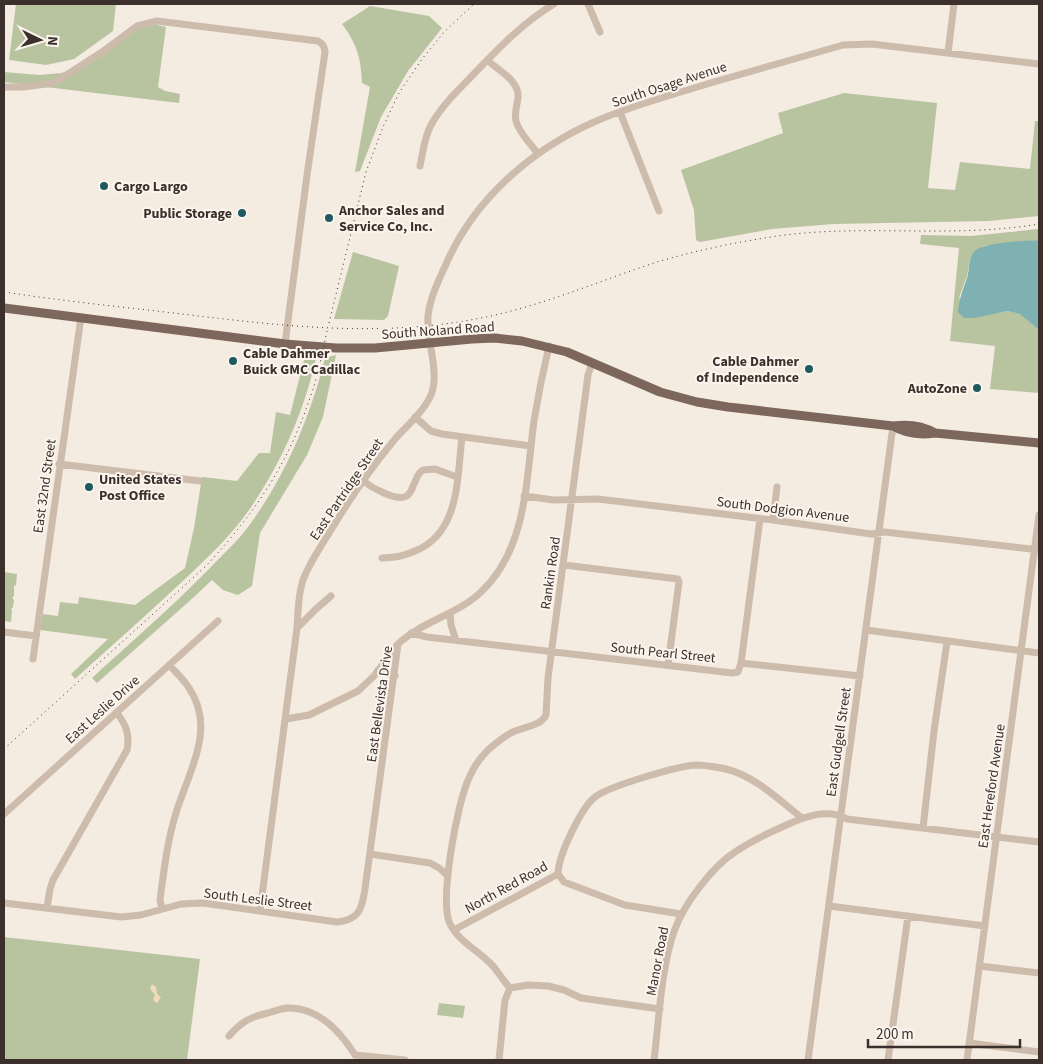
<svg xmlns="http://www.w3.org/2000/svg" width="1043" height="1064" font-family="'Source Sans 3',sans-serif">
<style>
.green{fill:#b8c4a0}
.sand{fill:#efdcb8}
.water{fill:#7fb0b2}
.lines{fill:none;stroke-linecap:round;stroke-linejoin:round}
.minor{stroke:#cdbbac;stroke-width:7}
.major{stroke:#7d675c;stroke-width:9}
.rail{stroke:#3b302b;stroke-width:1;stroke-dasharray:1 4;stroke-linecap:butt}
.poi-dot{fill:#1f5a5e;stroke:#fbf5ee;stroke-width:2}
.labels{text-anchor:middle;stroke-width:4;stroke-linejoin:round;paint-order:stroke}
.street-label{font-size:14px;fill:#3b302b;stroke:#fbf5ee}
.poi-label{font-size:14px;font-weight:bold;fill:#3b302b;stroke:#fbf5ee;text-anchor:start}
</style>
<rect width="100%" height="100%" fill="#f4ebe1"/>
<path class="green" d="M16,4H116L113,31L74,59L46,65L9,60Z
M370,6L429,16L442,28L408,71L381,117L360,171L355,172L370,87L362,83C361,58 357,44 342,24Z
M153,24L166,27L158,87L165,91L180,94L179,103L4,82V72L39,75L62,73L77,67L140,25Z
M844,93L937,103L928,188L955,190L960,162L1030,169L1035,121H1039V216L989,221L834,224L772,229L700,242L696,240L694,210L681,170L783,133L778,113Z
M1039,229V240L984,246L970,260L967,276L959,298L995,313L1007,311L1021,314L1039,330V393L990,389L995,346L950,341L959,248L920,244L921,235L971,236Z
M353,252L399,266L388,316L384,320L334,319Z
M336,355L323,417L307,455L260,533L252,586L238,595L223,590L212,580L194,597L97,683L92,678C131,642 172,607 209,569C222,555 237,542 248,527C285,477 310,418 325,358Z
M305,356L316,358C304,412 281,464 249,510C231,536 207,558 185,579C149,613 111,646 75,679L71,674L108,639L40,630L43,614L58,616L60,602L78,604L79,597L135,605L185,568L194,528L202,477L237,481L259,453H270L276,412L290,415Z
M4,572L17,574L16,585L14,586V596L12,598L14,600L13,607L11,609L12,611L11,622L4,621Z
M4,937L200,959L187,1060H4Z
M439,1003L465,1006L463,1018L437,1015Z"/>
<path class="sand" d="M152,984L156,987L157,994L161,997L157,1003L153,1000L155,995L150,989Z"/>
<path class="water" d="M1039,240V330L1020,314L1007,311L975,318H964L958,312C959,299 963,290 967,278C970,269 968,259 974,252C982,242 1025,241 1039,240Z"/>
<g class="lines">
<path class="minor" d="M588,4L600,32
M948,53L954,4
M487,60C498,70 520,81 518,98C517,106 514,113 516,121C519,133 531,144 538,154
M4,87H23L54,83L102,52L137,26L157,21L318,41C323,44 324,46 325,52L307,175L285,344
M620,112L659,211
M420,166C423,152 424,138 431,125C441,107 456,92 470,78C496,51 522,23 554,4
M415,417L431,431L442,434L531,446
M59,464L200,481
M363,481C371,487 396,502 407,496C409,494 412,490 413,486C417,480 416,474 423,470L435,469L457,477
M524,496L554,500L598,499L773,520L871,534L885,532L1039,550
M773,520L777,487
M382,558C394,558 404,556 415,551C460,533 457,478 462,437
M564,565L678,579L679,582L668,665
M450,613L451,625L456,640
M297,628C298,612 298,595 303,580C310,562 321,546 331,530C350,498 371,468 395,439C406,426 421,415 429,399C442,377 426,341 428,316C430,298 439,279 447,262C475,199 531,150 594,122C630,106 669,96 707,84C752,71 798,58 843,45L872,44L1039,64
M866,630L1039,653
M4,632L36,636
M411,633L427,637L732,673L738,672L741,663L760,519
M33,659L81,317
M741,663L860,676
M378,670L395,676
M286,719L309,715L358,691L374,676L398,644
M4,814L218,621
M923,828L934,731L947,642
M370,854L430,863L439,868L448,876
M558,874L564,882L625,905L681,914
M4,903L121,917L141,915L181,904L203,903L337,922C359,920 362,909 365,889L398,644C422,621 457,615 481,592C527,549 526,480 534,421C538,396 543,371 549,346
M829,906L985,926
M47,908L50,889L53,880L127,750C130,734 126,725 117,713
M162,909L160,900C164,870 167,842 176,813C188,773 217,729 189,688C184,680 176,672 169,665
M260,911L297,628L316,609L331,596
M454,930L558,874C558,856 581,808 595,797C609,786 678,766 696,765C706,765 716,767 726,769C755,776 779,800 802,818
M979,966L1039,973
M510,988C503,981 498,971 491,964C478,950 459,942 450,924C439,901 457,803 469,778C473,768 480,758 488,750C496,743 504,736 513,732C524,727 541,726 546,715L548,678L588,375L592,363
M510,988L528,985L548,986L564,990L581,998L660,1009
M229,1036C241,1022 250,1017 268,1013C274,1011 281,1009 287,1008C318,1007 340,1031 355,1055
M969,1043L1039,1052
M355,1055L405,1060
M499,1060L505,1000L510,988
M654,1060C659,1021 661,966 675,929C684,904 713,866 735,852C750,842 766,834 782,827C801,818 827,807 847,819L1039,842
M808,1060L893,426
M888,1060L908,916
M967,1060L1039,515"/>
<path class="major" d="M4,308L285,344L336,348H375L472,339L495,338L522,341L567,352L660,392L697,402L728,407L893,426C907,424 923,426 935,433
M893,426C906,434 921,435 935,433L1039,443"/>
<path class="rail" d="M4,292C63,301 123,307 182,314C283,326 380,338 481,318C542,306 599,281 657,262C694,251 732,243 771,237C859,223 951,239 1039,224
M329,323L366,172L383,127L399,93L422,59L445,31L474,4
M4,749L206,566C254,514 287,466 310,398C318,376 322,354 327,331"/>
</g>
<g class="poi-dot">
<circle cx="104" cy="186" r="5"/>
<circle cx="242" cy="213" r="5"/>
<circle cx="329" cy="218" r="5"/>
<circle cx="233" cy="361" r="5"/>
<circle cx="809" cy="369" r="5"/>
<circle cx="977" cy="388" r="5"/>
<circle cx="89" cy="487" r="5"/>
</g>
<g class="labels">
<g class="street-label">
<text transform="translate(669 84) rotate(-18)" y="5">South Osage Avenue</text>
<text transform="translate(438 330) rotate(-4)" y="5">South Noland Road</text>
<text transform="translate(44 486) rotate(-82)" y="5">East 32nd Street</text>
<text transform="translate(346 489) rotate(-56)" y="5">East Partridge Street</text>
<text transform="translate(783 509) rotate(7)" y="5">South Dodgion Avenue</text>
<text transform="translate(550 573) rotate(-82)" y="5">Rankin Road</text>
<text transform="translate(663 652) rotate(6)" y="5">South Pearl Street</text>
<text transform="translate(379 704) rotate(-82)" y="5">East Bellevista Drive</text>
<text transform="translate(102 709) rotate(-42)" y="5">East Leslie Drive</text>
<text transform="translate(838 742) rotate(-82)" y="5">East Gudgell Street</text>
<text transform="translate(991 786) rotate(-82)" y="5">East Hereford Avenue</text>
<text transform="translate(506 887) rotate(-29)" y="5">North Red Road</text>
<text transform="translate(258 899) rotate(7)" y="5">South Leslie Street</text>
<text transform="translate(657 961) rotate(-79)" y="5">Manor Road</text>
</g>
<g class="poi-label">
<text x="114" y="191">Cargo Largo</text>
<text x="339" y="215">Anchor Sales and<tspan x="339" dy="16">Service Co, Inc.</tspan></text>
<text x="232" y="218" text-anchor="end">Public Storage</text>
<text x="243" y="358">Cable Dahmer<tspan x="243" dy="16">Buick GMC Cadillac</tspan></text>
<text x="799" y="366" text-anchor="end">Cable Dahmer<tspan x="799" dy="16">of Independence</tspan></text>
<text x="967" y="393" text-anchor="end">AutoZone</text>
<text x="99" y="484">United States<tspan x="99" dy="16">Post Office</tspan></text>
</g>
</g>
<rect width="1043" height="1064" fill="none" stroke="#3b302b" stroke-width="10"/>
<g transform="translate(40 40) rotate(95)" stroke="#fbf5ee" stroke-width="4" paint-order="stroke">
<path d="M0-4L9 19L0 12L-9 19Z" fill="#3b302b"/>
<text y="-8" font-size="14" font-weight="bold" text-anchor="middle" fill="#3b302b">N</text>
</g>
<path d="M868 1039v8h152v-8" fill="none" stroke="#3b302b" stroke-width="2.5"/>
<text x="876" y="1039" font-size="15" fill="#3b302b" stroke="#fbf5ee" stroke-width="4" paint-order="stroke">200 m</text>
</svg>
